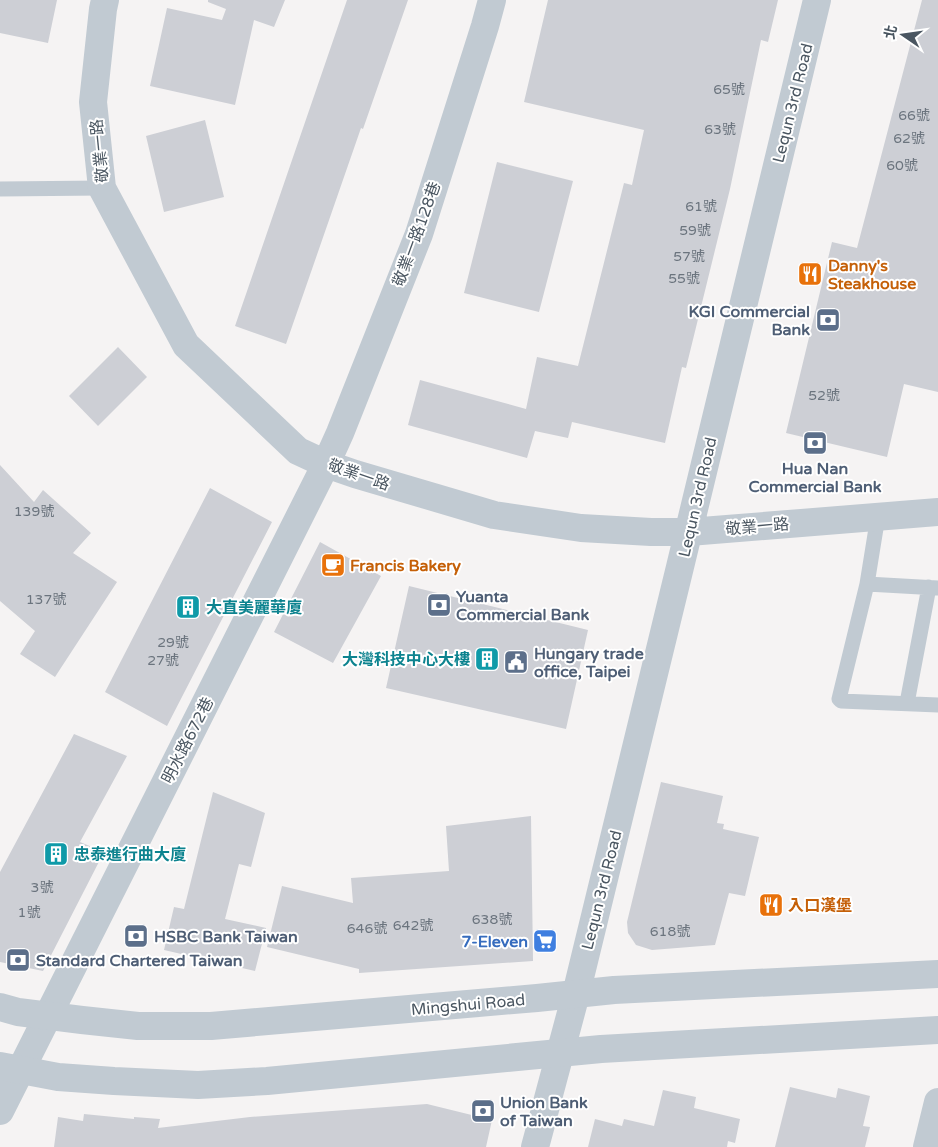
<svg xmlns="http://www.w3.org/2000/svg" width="938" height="1147" font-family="'Varela Round','Noto Sans TC',sans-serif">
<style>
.building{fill:#cdcfd5}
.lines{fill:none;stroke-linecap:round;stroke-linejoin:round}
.service{stroke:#c1cad2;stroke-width:15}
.minor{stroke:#c1cad2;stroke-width:28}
.tertiary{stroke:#c1cad2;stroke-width:28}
.labels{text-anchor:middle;stroke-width:4;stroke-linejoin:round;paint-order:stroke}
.number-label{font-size:14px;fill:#6b747e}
.street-label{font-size:16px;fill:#4a5661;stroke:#fff}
.food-label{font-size:16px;font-weight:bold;fill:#c56008;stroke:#fff;text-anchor:start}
.service-label{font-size:16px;font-weight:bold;fill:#4e5e75;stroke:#fff;text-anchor:start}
.culture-label{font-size:16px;font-weight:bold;fill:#0d838f;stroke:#fff;text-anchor:start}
.shop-label{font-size:16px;font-weight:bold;fill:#366cbe;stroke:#fff;text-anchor:end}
</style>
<rect width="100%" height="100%" fill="#f5f3f3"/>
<path class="building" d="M0,0H57L48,43L0,33Z
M208,0H285L274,27L254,20L235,105L150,86L167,8L222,20L226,9L208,2Z
M347,0H408L363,129L361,128L286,344L235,326Z
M548,0H778L768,42L761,40L730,189L686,368L682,367L665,443L572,422L568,438L535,431L527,458L408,425L420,380L526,409L537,357L578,366L624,183L632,185L644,130L524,102Z
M922,0H938V392L904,384L887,457L786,433L832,242L857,248Z
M205,120L224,197L164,212L146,136Z
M497,162L573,181L539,312L464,293Z
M118,347L147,377L98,426L69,396Z
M0,465L34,502L43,490L91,533L73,553L117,582L55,677L20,654L35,631L0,601Z
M210,488L272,522L167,726L105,692Z
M320,542L381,576L333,663L274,632Z
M409,586L588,630L566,729L386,688Z
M74,734L127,756L80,842L104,852L43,971L0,962V872Z
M661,782L723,796L717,823L724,824L723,829L759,837L745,896L729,893L715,945L652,950L636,945L628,933L627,922Z
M213,792L265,813L251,867L239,864L225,919L266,928L255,971L164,950L174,907L184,909Z
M531,816L533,961L359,973V969L267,947L282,886L353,903L351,878L449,871L446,826Z
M790,1087L836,1098L838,1088L870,1096L863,1126L870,1127L865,1147H775Z
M663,1090L696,1097L694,1108L740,1119L735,1143L728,1141L727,1147H588L595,1119L622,1126L624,1119L654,1126Z
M427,1104L492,1120L486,1147H54L58,1117L83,1121L84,1114L134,1119V1117L160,1119L158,1128L250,1117Z"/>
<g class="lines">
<path class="service" d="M0,189L102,188
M878,516L867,584L839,699L841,701L938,705
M867,584L938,588
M907,703L929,587"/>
<path class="minor" d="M105,0L103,9L93,102L102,188L186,345L298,451L326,464L355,474L494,515L581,528L651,532H689L938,512
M0,1111L326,464L340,433L419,234L485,26L492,0
M535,1147L576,994L680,567L817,0
M927,1147L938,1102"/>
<path class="tertiary" d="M0,1007L18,1012L82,1020L138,1026H211L537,998L614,990L938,974
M0,1066L58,1077L114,1081L198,1085L267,1081L601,1049L938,1030"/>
</g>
<defs>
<symbol id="restaurant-square" viewBox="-11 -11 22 22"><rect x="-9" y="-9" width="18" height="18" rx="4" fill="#e8710a" stroke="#fff"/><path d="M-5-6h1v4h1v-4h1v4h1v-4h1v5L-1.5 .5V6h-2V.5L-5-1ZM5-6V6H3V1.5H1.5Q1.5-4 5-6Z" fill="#fff"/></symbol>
<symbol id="bank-square" viewBox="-11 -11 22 22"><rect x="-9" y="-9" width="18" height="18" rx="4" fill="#5c6f8a" stroke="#fff"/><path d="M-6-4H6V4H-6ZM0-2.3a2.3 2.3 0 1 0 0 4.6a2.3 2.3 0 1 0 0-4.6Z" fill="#fff"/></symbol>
<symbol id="cafe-square" viewBox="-11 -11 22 22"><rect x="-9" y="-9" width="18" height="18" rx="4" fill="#e8710a" stroke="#fff"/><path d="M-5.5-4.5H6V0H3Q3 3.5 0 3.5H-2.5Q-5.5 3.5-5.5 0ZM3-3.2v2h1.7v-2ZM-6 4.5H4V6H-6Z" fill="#fff"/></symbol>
<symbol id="building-square" viewBox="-11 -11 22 22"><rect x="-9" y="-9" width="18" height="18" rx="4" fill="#0f9aa8" stroke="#fff"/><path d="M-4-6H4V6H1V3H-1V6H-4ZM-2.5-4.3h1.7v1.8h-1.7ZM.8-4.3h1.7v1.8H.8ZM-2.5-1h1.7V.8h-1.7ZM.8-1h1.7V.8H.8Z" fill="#fff"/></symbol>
<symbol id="civic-square" viewBox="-11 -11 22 22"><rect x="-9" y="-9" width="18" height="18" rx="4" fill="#5c6f8a" stroke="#fff"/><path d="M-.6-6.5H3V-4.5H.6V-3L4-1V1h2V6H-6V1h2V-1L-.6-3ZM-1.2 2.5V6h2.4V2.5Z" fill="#fff"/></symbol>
<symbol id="supermarket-square" viewBox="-11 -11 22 22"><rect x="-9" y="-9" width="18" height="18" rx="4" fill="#3f7fe0" stroke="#fff"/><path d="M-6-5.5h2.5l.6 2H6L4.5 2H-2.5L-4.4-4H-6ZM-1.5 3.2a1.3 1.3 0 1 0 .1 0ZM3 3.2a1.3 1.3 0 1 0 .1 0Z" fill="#fff"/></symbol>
</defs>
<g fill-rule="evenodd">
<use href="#restaurant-square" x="796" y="260" width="28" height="28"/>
<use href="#bank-square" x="814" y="306" width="28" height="28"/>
<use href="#bank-square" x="801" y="429" width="28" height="28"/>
<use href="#cafe-square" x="319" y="551" width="28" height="28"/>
<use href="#bank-square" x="425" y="591" width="28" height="28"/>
<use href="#building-square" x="174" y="593" width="28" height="28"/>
<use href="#building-square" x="473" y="645" width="28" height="28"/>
<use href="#civic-square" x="502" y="648" width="28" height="28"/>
<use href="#building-square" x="42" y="840" width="28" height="28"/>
<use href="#restaurant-square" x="757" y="891" width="28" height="28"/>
<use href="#bank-square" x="122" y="922" width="28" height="28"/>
<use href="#supermarket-square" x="531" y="927" width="28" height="28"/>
<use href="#bank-square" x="4" y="946" width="28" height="28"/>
<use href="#bank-square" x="469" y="1097" width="28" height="28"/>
</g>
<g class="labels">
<g class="number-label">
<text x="729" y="94">65號</text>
<text x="914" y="120">66號</text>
<text x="720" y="134">63號</text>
<text x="909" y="143">62號</text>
<text x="902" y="170">60號</text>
<text x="701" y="211">61號</text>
<text x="695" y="235">59號</text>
<text x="689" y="261">57號</text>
<text x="684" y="283">55號</text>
<text x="824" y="400">52號</text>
<text x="34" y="516">139號</text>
<text x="46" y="604">137號</text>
<text x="173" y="647">29號</text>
<text x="163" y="665">27號</text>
<text x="42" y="892">3號</text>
<text x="29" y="917">1號</text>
<text x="492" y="924">638號</text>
<text x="413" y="930">642號</text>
<text x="367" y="933">646號</text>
<text x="670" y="936">618號</text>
</g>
<g class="street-label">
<text transform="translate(792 103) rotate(-76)" y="6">Lequn 3rd Road</text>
<text transform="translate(99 151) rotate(-96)" y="6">敬業一路</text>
<text transform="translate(416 234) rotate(-70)" y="6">敬業一路128巷</text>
<text transform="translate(359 474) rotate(19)" y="6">敬業一路</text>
<text transform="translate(697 497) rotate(-77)" y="6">Lequn 3rd Road</text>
<text transform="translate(757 526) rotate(-5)" y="6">敬業一路</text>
<text transform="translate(187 740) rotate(-63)" y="6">明水路672巷</text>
<text transform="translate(601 890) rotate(-76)" y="6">Lequn 3rd Road</text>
<text transform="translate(468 1004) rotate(-5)" y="6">Mingshui Road</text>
</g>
<g class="food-label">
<text x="828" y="271">Danny's<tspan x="828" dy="18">Steakhouse</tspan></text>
<text x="350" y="571">Francis Bakery</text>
<text x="788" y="911">入口漢堡</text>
</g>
<g class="service-label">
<text x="810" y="317" text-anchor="end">KGI Commercial<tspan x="810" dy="18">Bank</tspan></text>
<text x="815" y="474" text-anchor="middle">Hua Nan<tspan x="815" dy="18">Commercial Bank</tspan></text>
<text x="456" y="602">Yuanta<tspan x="456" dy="18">Commercial Bank</tspan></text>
<text x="534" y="659">Hungary trade<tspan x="534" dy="18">office, Taipei</tspan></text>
<text x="154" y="942">HSBC Bank Taiwan</text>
<text x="36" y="966">Standard Chartered Taiwan</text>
<text x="500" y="1108">Union Bank<tspan x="500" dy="18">of Taiwan</tspan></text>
</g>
<g class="culture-label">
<text x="206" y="613">大直美麗華廈</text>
<text x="470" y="665" text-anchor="end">大灣科技中心大樓</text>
<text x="74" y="860">忠泰進行曲大廈</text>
</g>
<g class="shop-label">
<text x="528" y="947">7-Eleven</text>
</g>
</g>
<g transform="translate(903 35) rotate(283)" stroke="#ffffff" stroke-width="4" paint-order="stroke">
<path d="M0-4L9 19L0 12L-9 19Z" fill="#4a5661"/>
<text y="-8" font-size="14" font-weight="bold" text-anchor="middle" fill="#4a5661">北</text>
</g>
</svg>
